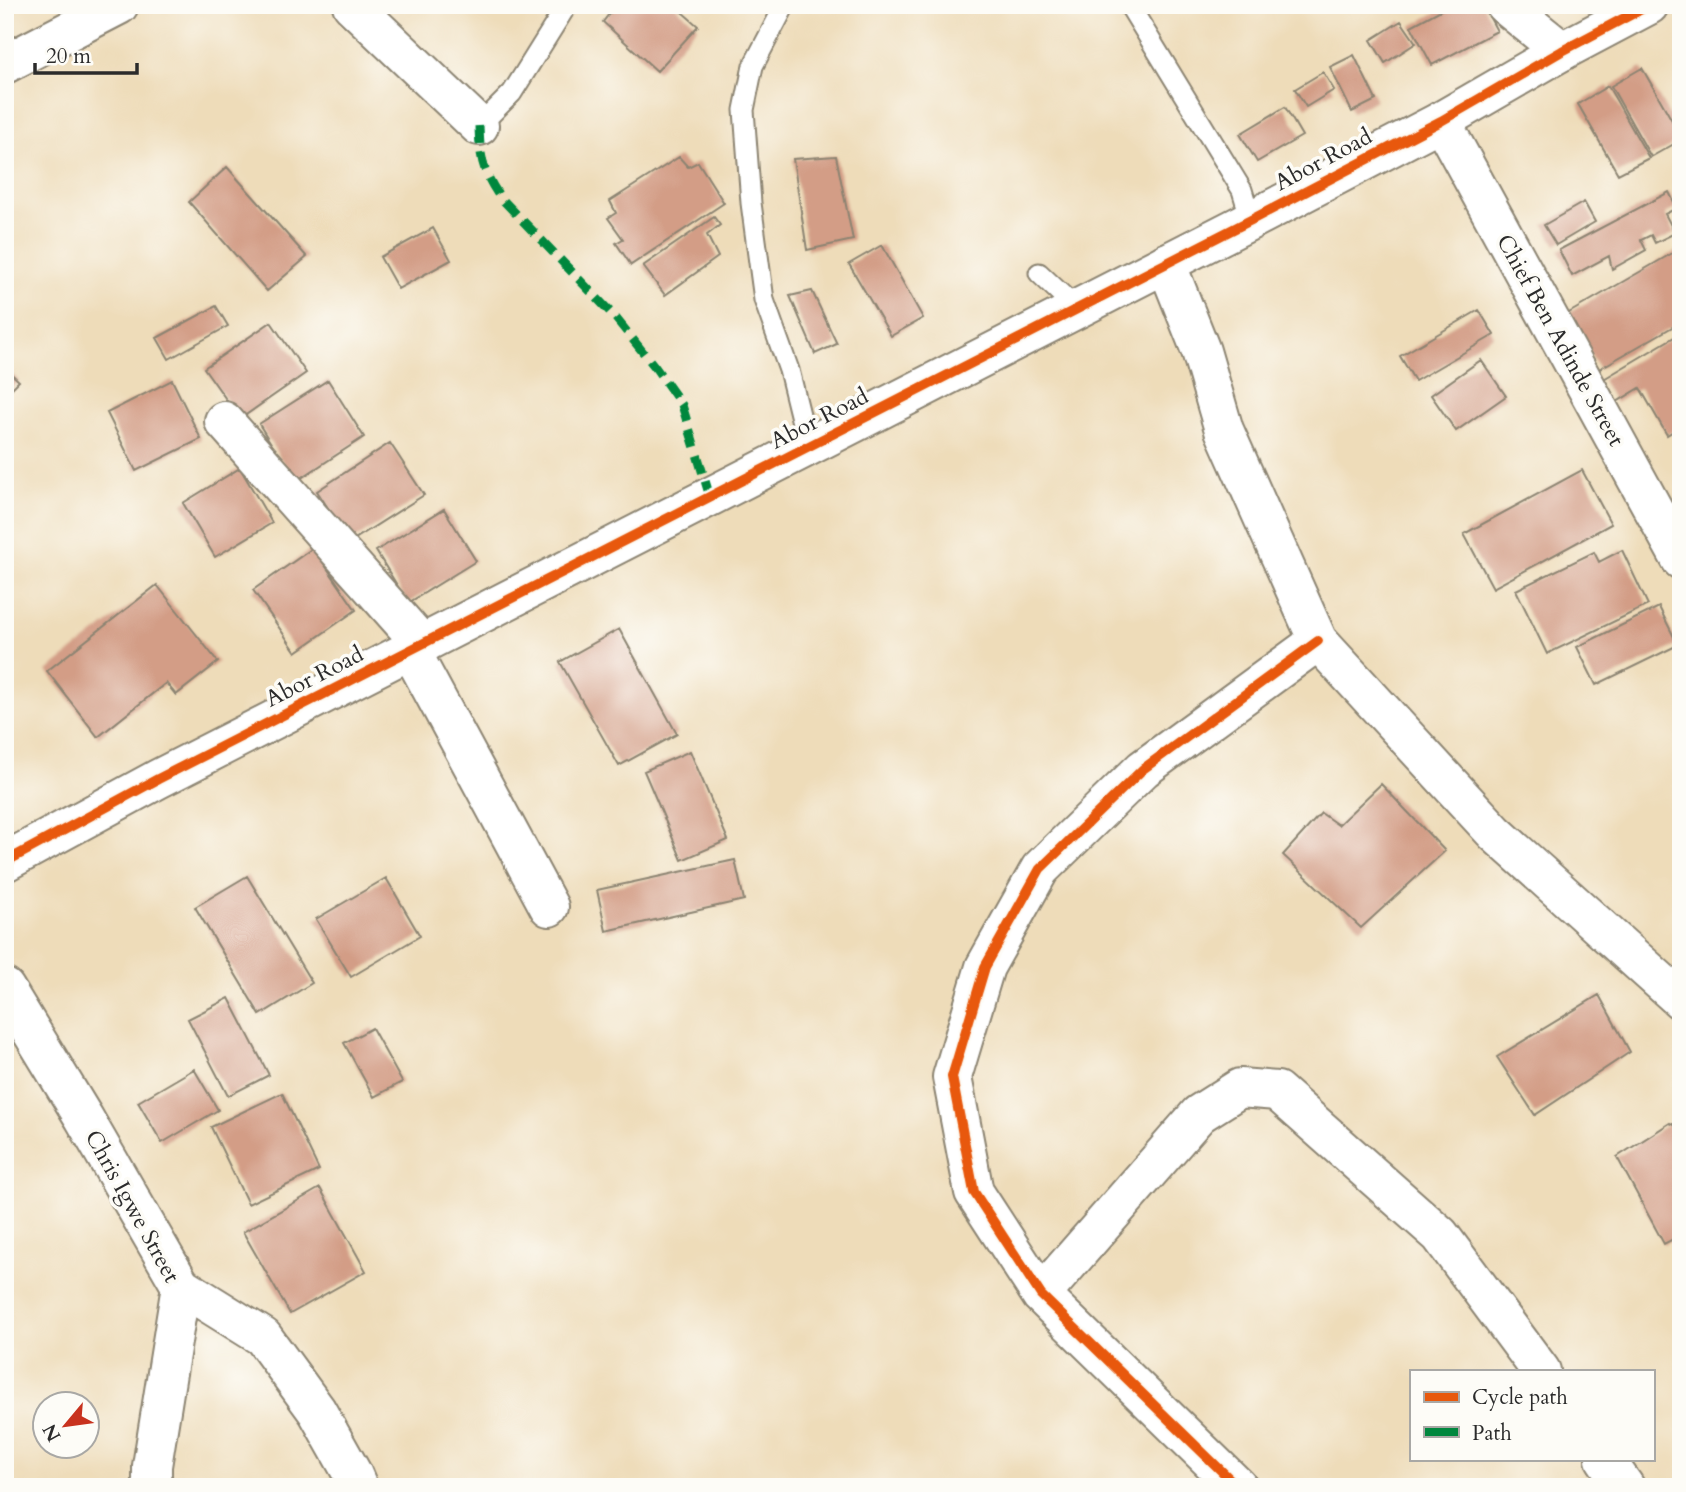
<svg xmlns="http://www.w3.org/2000/svg" width="1686" height="1492" font-family="Cardo,serif">
<style>
.building{fill:#d39d86}
.lines{fill:none;stroke-linecap:round;stroke-linejoin:round}
.lane-casing{stroke:#8c8472;stroke-width:23}
.street-casing{stroke:#8c8472;stroke-width:42}
.secondary-casing{stroke:#8c8472;stroke-width:42}
.lane{stroke:#fff;stroke-width:19}
.street{stroke:#fff;stroke-width:38}
.secondary{stroke:#fff;stroke-width:38}
.quiet{stroke:#00873e;stroke-width:9;stroke-dasharray:18 9;stroke-linecap:butt}
.cycleway-casing{stroke:#fdfcf7;stroke-width:15}
.cycleway{stroke:#e8590c;stroke-width:10}
.labels{text-anchor:middle;stroke-width:7;stroke-linejoin:round;paint-order:stroke}
.street-label{font-size:23px;fill:#2b2b2b;stroke:#fdfcf7}
</style>
<rect width="100%" height="100%" fill="#fdfcf7"/>
<filter id="ink" filterUnits="userSpaceOnUse"><feTurbulence type="fractalNoise" baseFrequency=".0143" numOctaves="2"/><feDisplacementMap in="SourceGraphic" scale="14" xChannelSelector="R" yChannelSelector="G"/><feConvolveMatrix kernelMatrix="1 2 1 2 8 2 1 2 1" color-interpolation-filters="sRGB"/></filter>
<filter id="wash" filterUnits="userSpaceOnUse"><feTurbulence type="fractalNoise" baseFrequency=".00686" numOctaves="4" result="noise"/><feDisplacementMap in="SourceGraphic" scale="28" xChannelSelector="R" yChannelSelector="G"/><feGaussianBlur stdDeviation="1.57" result="paint"/><feColorMatrix in="noise" values="0 0 0 0 0 0 0 0 0 0 0 0 0 0 0 0 0 1.4 0 .05"/><feComposite in="paint" operator="in"/></filter>
<g filter="url(#wash)">
<rect width="100%" height="100%" fill="#eedcb9"/>
<g id="blocks">
<path class="building" d="M616,5H674L698,26L657,71L603,22Z
M1450,5H1483L1497,31L1432,65L1411,26Z
M1401,21L1416,43L1385,63L1371,40Z
M1354,55L1376,100L1352,112L1330,67Z
M1642,68L1681,136V140L1651,157L1611,86Z
M1323,72L1334,90L1306,107L1295,89Z
M1608,86L1649,158L1618,174L1578,104Z
M1285,107L1302,136L1257,162L1240,134Z
M836,156L853,240L807,250L793,159Z
M679,157L688,167L698,162L724,203L631,265L616,243L623,239L608,218L616,213L610,201Z
M227,167L307,257L267,291L189,202Z
M1669,192L1677,208L1665,214L1675,233L1655,243L1651,235L1641,240L1646,250L1612,269L1609,256L1572,276L1559,250Z
M1584,202L1595,222L1556,245L1544,225Z
M714,217L720,225L707,235L718,257L665,295L643,266Z
M433,228L451,260L398,289L380,257Z
M882,245L923,318L891,336L849,264Z
M1676,251L1681,260V322L1599,369L1567,314Z
M812,291L837,344L815,354L790,296Z
M216,306L228,326L169,359L157,338Z
M1479,310L1494,335L1415,381L1400,356Z
M271,322L306,373L240,419L204,368Z
M1681,333V426L1667,435L1640,388L1615,403L1602,380Z
M1481,360L1506,396L1456,431L1431,395Z
M5,368L19,381L5,395Z
M172,380L201,439L136,471L107,413Z
M328,380L364,437L295,482L259,424Z
M390,443L424,495L350,542L317,491Z
M240,468L272,523L215,557L183,503Z
M1582,470L1611,524L1493,588L1464,534Z
M444,509L476,561L408,603L376,551Z
M313,548L356,610L296,652L253,590Z
M1622,550L1648,605L1547,654L1516,590L1594,552L1599,562Z
M157,585L218,662L176,695L166,683L98,737L47,671Z
M1659,607L1678,645L1596,685L1577,647Z
M619,629L677,734L619,766L560,662Z
M690,751L728,840L682,860L644,771Z
M1381,784L1445,851L1361,928L1283,855L1321,813L1338,825Z
M735,860L744,900L606,931L597,890Z
M247,876L312,983L260,1015L195,907Z
M386,878L420,936L351,977L316,919Z
M1599,995L1630,1052L1535,1115L1497,1057Z
M229,998L269,1075L228,1096L188,1019Z
M372,1028L402,1082L374,1097L344,1043Z
M194,1069L218,1110L162,1143L138,1102Z
M282,1093L319,1170L248,1204L211,1127Z
M1670,1123L1681,1128V1235L1664,1244L1617,1157Z
M320,1188L366,1271L290,1314L243,1232Z"/>
</g>
</g>
<g filter="url(#ink)">
<use href="#blocks" fill-opacity="0" stroke="#8c8472" stroke-width="2"/>
<g class="lines">
<defs>
<path id="lane" d="M785,5L753,66L744,110L751,203L764,300L789,370L808,447
M1129,5L1242,190L1251,220
M479,126L512,93L567,5
M1039,273L1077,309"/>
<path id="street" d="M352,5L479,126
M1505,5L1562,51
M5,64L119,5
M1441,121L1681,560
M1166,263L1201,351L1224,430L1318,641L1495,833L1681,1000
M224,421L423,645
M411,651L549,907
M5,988L84,1118L181,1286L152,1466V1487
M181,1286L263,1337L317,1411L352,1473L358,1487
M1041,1295L1199,1114L1240,1088L1277,1091L1440,1235L1541,1371
M1605,1459L1625,1487
M1238,1487L1041,1295L974,1192L952,1077L985,967L1040,869L1143,769L1318,641"/>
<path id="secondary" d="M5,862L158,779L1251,220L1441,121L1562,51L1649,5"/>
</defs>
<use href="#lane" class="lane-casing"/>
<use href="#street" class="street-casing"/>
<use href="#secondary" class="secondary-casing"/>
<use href="#lane" class="lane"/>
<use href="#street" class="street"/>
<use href="#secondary" class="secondary"/>
<path class="quiet" d="M479,126C480,157 482,171 500,197L614,316L655,367L682,405L710,497"/>
<defs>
<path id="cycleway" d="M5,862L158,779L1251,220L1441,121L1562,51L1649,5
M1238,1487L1041,1295L974,1192L952,1077L985,967L1040,869L1143,769L1318,641"/>
</defs>
<use href="#cycleway" class="cycleway-casing"/>
<use href="#cycleway" class="cycleway"/>
</g>
</g>
<g class="labels">
<g class="street-label">
<text transform="translate(1323 159) rotate(-28)" y="8">Abor Road</text>
<text transform="translate(1561 340) rotate(61)" y="8">Chief Ben Adinde Street</text>
<text transform="translate(819 418) rotate(-27)" y="8">Abor Road</text>
<text transform="translate(314 676) rotate(-27)" y="8">Abor Road</text>
<text transform="translate(133 1206) rotate(61)" y="8">Chris Igwe Street</text>
</g>
</g>
<rect width="1686" height="1492" fill="none" stroke="#fdfcf7" stroke-width="28"/>
<rect x="1410" y="1370" width="245" height="91" fill="#fdfcf7" stroke="#a9a8a5" stroke-width="2"/>
<rect x="1424" y="1392" width="35" height="10" fill="#e8590c" stroke="#a9a8a5" stroke-width="2"/>
<text x="1472" y="1404" font-size="21" fill="#2b2b2b">Cycle path</text>
<rect x="1424" y="1427" width="35" height="10" fill="#00873e" stroke="#a9a8a5" stroke-width="2"/>
<text x="1472" y="1440" font-size="21" fill="#2b2b2b">Path</text>
<g transform="translate(66 1425) rotate(241)"><circle r="33" fill="#fdfcf7" stroke="#a9a8a5" stroke-width="2"/>
<path d="M0-5L12 26L0 18L-12 26Z" fill="#c8321e"/>
<text y="-10" font-size="19" font-weight="bold" text-anchor="middle" fill="#2b2b2b">N</text>
</g>
<path d="M35 63v10h102v-10" fill="none" stroke="#2b2b2b" stroke-width="3.5"/>
<text x="46" y="63" font-size="21" fill="#2b2b2b" stroke="#fdfcf7" stroke-width="5" paint-order="stroke">20 m</text>
</svg>
